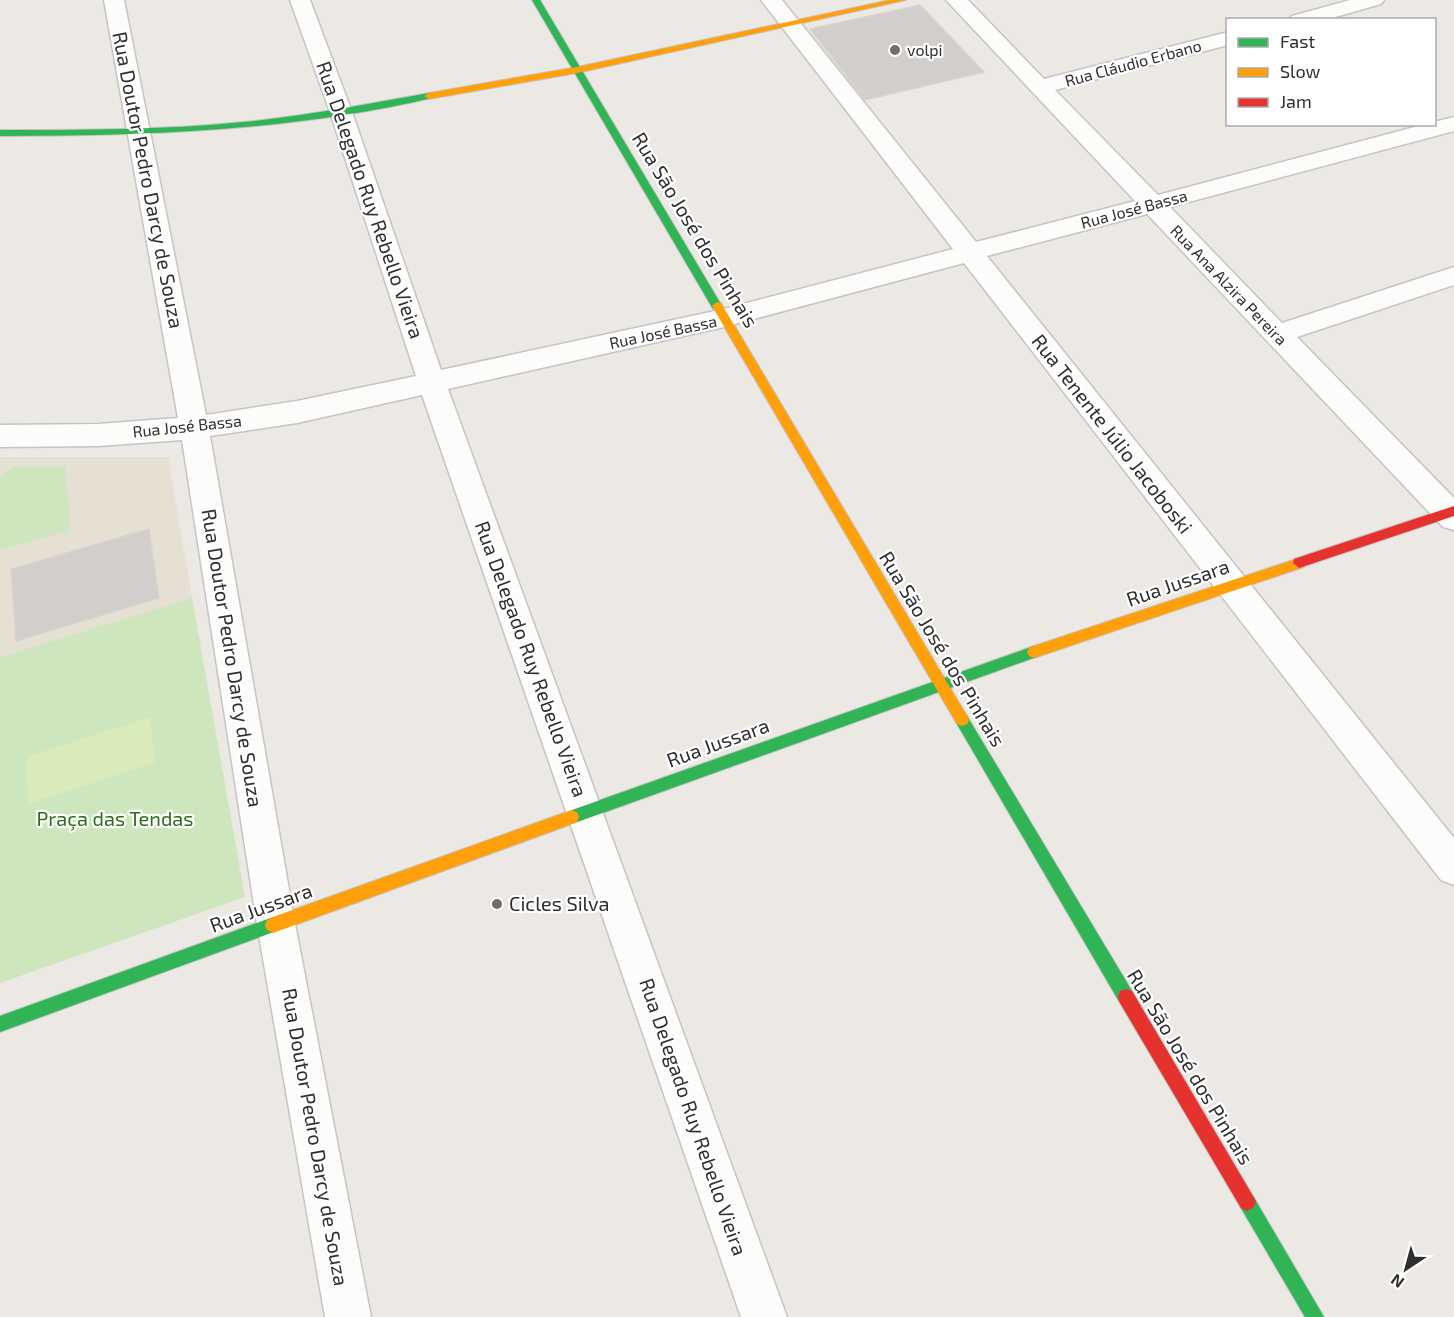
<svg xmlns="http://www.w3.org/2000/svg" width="1454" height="1317" font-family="'Exo 2',sans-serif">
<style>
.education{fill:#e6e0d3}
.green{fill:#cee6be}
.pitch{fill:#d9eabb}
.building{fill:#d1cecb;stroke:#d7d4d0;stroke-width:1.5}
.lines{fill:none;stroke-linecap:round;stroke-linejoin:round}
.street-casing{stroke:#c5c4c5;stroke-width:3}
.fast-casing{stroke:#c5c4c5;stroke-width:2}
.slow-casing{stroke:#c5c4c5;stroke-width:2}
.jam-casing{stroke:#c5c4c5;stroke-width:2}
.street{fill:#fcfcfb;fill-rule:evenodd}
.fast{fill:#30b455;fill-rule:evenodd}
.slow{fill:#ff9f0a;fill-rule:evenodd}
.jam{fill:#e5322d;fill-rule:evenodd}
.poi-dot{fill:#706f6e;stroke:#fff;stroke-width:2}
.labels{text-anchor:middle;stroke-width:4.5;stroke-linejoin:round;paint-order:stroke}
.far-poi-label{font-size:16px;fill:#2e2e2e;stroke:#fff;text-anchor:start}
.far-street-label{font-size:16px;fill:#2e2e2e;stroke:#fff}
.street-label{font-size:20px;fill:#2e2e2e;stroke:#fff}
.park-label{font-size:20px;fill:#2c6e1b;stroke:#fff}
.poi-label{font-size:20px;fill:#2e2e2e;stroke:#fff;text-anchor:start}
</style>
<rect width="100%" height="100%" fill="#ece8e4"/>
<path class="education" d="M0,457H168L192,598L0,657Z"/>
<path class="green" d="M13,467H65L71,530L0,550V476Z
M192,598L245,897L0,983V657Z"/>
<path class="pitch" d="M150,717L155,762L28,804L26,757Z"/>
<path class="building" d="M920,5L984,72L865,100L810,29Z
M149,529L159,598L16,641L11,569Z"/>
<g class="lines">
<defs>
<path id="street" d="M104,0H124L206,415L297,401L416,376L330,112L290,0H310L352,112L441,370L724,309L953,249L761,0H782L976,242L1135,201L946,0H968L1044,79L1228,32V45L1055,90L1158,195L1426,124H1434V122L1454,117V131L1170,207L1282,323L1454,267V285L1297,337L1454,498V530L1443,527L1147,214L987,256L1454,838V885L1441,880L964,263L724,327L448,389L787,1317H741L422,395L297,423L210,436L295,924L371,1317H325L257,924L182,440L98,446L0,447V425L98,424L178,418Z
M1350,0H1384L1381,4L1325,20H1289L1292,16Z"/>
<path id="fast" d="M532,0H540L722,306L721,309H713Z
M429,93L434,96L432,98C290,131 145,136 0,136V130C81,130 162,130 243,122C306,116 367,104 429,93Z
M1034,646L1039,648L1041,652L1039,656L572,824L567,822L565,817L567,812L572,810Z
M962,714L967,716L1132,991L1134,997L1132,1003L1126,1005L1120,1003L957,724L955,720L957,716Z
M273,917L279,920L281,925L279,930L0,1032V1016Z
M1247,1193L1253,1196L1324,1317H1305L1241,1208L1238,1202L1241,1196Z"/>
<path id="slow" d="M890,0H906L577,73L429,99L424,96L429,93L577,67Z
M717,302L721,303L967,716L969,720L967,724L962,726L957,724L712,306Z
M1299,558L1304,559L1305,563L1304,567L1034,658L1029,656L1027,652L1029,648L1034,646Z
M572,810L577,812L579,817L577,822L572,824L273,933L267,930L265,925L267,920L273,917Z"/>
<path id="jam" d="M1454,506V516L1299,568L1293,563L1294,559Z
M1126,989L1132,991L1253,1196L1256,1202L1253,1208L1247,1211L1241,1208L1120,1003L1118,997L1120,991Z"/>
</defs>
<use href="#street" class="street-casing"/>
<use href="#fast" class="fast-casing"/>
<use href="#slow" class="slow-casing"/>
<use href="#jam" class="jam-casing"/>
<use href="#street" class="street"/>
<use href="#fast" class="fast"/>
<use href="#slow" class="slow"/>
<use href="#jam" class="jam"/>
</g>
<g class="poi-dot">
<circle cx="895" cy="50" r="6"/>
<circle cx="497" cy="904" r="6"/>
</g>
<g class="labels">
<g class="far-poi-label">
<text x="907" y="56">volpi</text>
</g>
<g class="far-street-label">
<text transform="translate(1133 63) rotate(-15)" y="6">Rua Cláudio Erbano</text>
<text transform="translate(1134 209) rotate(-15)" y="6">Rua José Bassa</text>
<text transform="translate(1229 285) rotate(46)" y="6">Rua Ana Alzira Pereira</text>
<text transform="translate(663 332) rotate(-12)" y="6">Rua José Bassa</text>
<text transform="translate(187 426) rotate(-6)" y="6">Rua José Bassa</text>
</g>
<g class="street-label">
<text transform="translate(148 180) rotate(79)" y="7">Rua Doutor Pedro Darcy de Souza</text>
<text transform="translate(370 200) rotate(71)" y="7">Rua Delegado Ruy Rebello Vieira</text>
<text transform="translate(695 230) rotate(59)" y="7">Rua São José dos Pinhais</text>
<text transform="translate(1112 434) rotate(52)" y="7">Rua Tenente Júlio Jacoboski</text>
<text transform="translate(1178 583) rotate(-19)" y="7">Rua Jussara</text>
<text transform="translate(942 649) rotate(59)" y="7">Rua São José dos Pinhais</text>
<text transform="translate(232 658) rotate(81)" y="7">Rua Doutor Pedro Darcy de Souza</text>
<text transform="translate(531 659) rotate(70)" y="7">Rua Delegado Ruy Rebello Vieira</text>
<text transform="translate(718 743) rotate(-20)" y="7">Rua Jussara</text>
<text transform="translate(261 908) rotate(-20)" y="7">Rua Jussara</text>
<text transform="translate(1190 1067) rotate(59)" y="7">Rua São José dos Pinhais</text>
<text transform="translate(693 1117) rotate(71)" y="7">Rua Delegado Ruy Rebello Vieira</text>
<text transform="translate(315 1137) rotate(80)" y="7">Rua Doutor Pedro Darcy de Souza</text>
</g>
<g class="park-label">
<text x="115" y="826">Praça das Tendas</text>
</g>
<g class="poi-label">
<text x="509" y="911">Cicles Silva</text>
</g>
</g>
<rect x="1226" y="18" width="210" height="108" fill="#ffffff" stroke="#ababab" stroke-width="1.5"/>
<rect x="1238" y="38" width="30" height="9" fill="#30b455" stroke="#ababab" stroke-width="1.5"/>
<text x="1280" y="48" font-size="18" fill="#2e2e2e">Fast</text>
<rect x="1238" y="68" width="30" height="9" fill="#ff9f0a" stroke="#ababab" stroke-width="1.5"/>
<text x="1280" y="78" font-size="18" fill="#2e2e2e">Slow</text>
<rect x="1238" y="98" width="30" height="9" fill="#e5322d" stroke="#ababab" stroke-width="1.5"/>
<text x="1280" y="108" font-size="18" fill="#2e2e2e">Jam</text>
<g transform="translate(1406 1269) rotate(216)" stroke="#ffffff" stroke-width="4.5" paint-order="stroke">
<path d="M0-4.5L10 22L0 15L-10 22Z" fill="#2e2e2e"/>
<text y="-9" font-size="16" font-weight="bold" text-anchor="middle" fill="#2e2e2e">N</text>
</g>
</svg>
